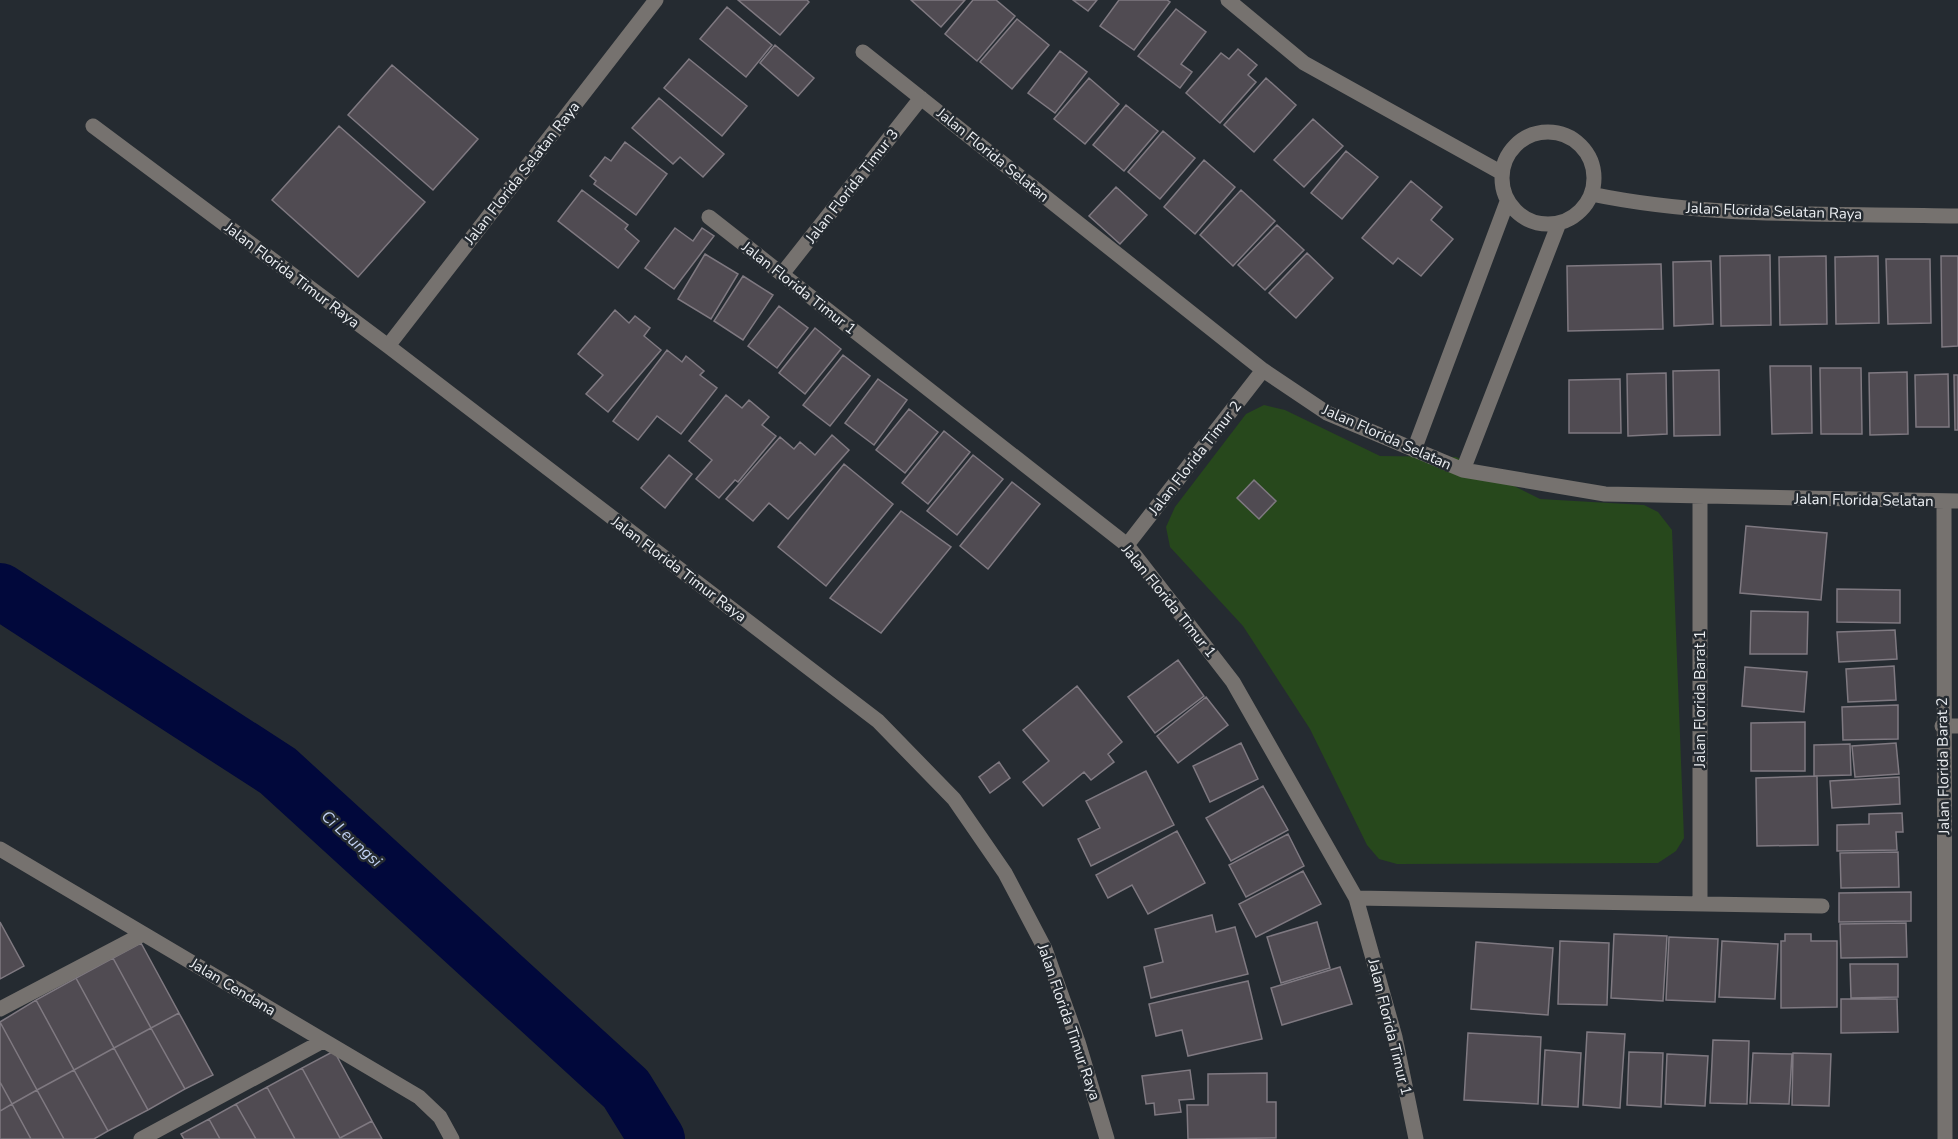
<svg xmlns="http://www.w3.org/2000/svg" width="1958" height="1139" font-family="'Nunito Sans',sans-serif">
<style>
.green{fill:#27481c}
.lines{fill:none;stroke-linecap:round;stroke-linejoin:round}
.river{stroke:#01083b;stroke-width:56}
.building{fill:#504b52;stroke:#7f7981;stroke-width:1.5}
.minor{stroke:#76726f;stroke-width:15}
.labels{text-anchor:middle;stroke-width:5;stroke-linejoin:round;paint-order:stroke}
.street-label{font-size:15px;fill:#ebeef2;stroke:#252b31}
.water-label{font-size:16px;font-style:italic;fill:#c2d2f4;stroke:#252b31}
</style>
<rect width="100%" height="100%" fill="#252b31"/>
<path class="green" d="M1264,405L1285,410L1380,456L1456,457L1540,499L1644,505L1658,512L1672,530L1684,838L1676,851L1658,863L1397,864L1379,859L1367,845L1310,729L1243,626L1170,547L1166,527L1175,507L1246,414Z"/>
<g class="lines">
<path class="river" d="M0,591L278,771L626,1089L657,1139"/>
</g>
<path class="building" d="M738,0H807L809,2L780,35Z
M911,0H965L941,27Z
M973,0H996L1015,16L977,61L945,34Z
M1073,0H1097L1088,11Z
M1119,0H1167L1170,2L1134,50L1100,26Z
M727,7L772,45L746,77L700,39Z
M1176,9L1206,32L1181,64L1192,72L1180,88L1138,56Z
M1017,19L1049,45L1012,89L980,62Z
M775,45L814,78L798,96L760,63Z
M1238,49L1257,65L1248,75L1256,82L1220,123L1186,93L1221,53L1229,59Z
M1060,51L1087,72L1055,113L1028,93Z
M689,59L747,106L722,136L664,88Z
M392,65L478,139L433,190L348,115Z
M1089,78L1119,104L1085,144L1054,119Z
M1266,78L1296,105L1254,152L1224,125Z
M659,98L724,154L703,177L680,157L673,164L632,128Z
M1126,105L1158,131L1124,171L1093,145Z
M1313,119L1343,146L1304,187L1274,160Z
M339,126L425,202L358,277L272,200Z
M1163,131L1195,158L1160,199L1128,172Z
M625,142L667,174L636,215L594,184L596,181L590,176L605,157L611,161Z
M1346,151L1378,177L1342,219L1311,193Z
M1204,160L1235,187L1195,234L1164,207Z
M1411,181L1442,207L1431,220L1453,239L1421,276L1398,258L1393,264L1362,238Z
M1116,187L1147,215L1120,244L1089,216Z
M582,190L628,225L625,229L639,241L618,268L558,221Z
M1241,190L1275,221L1233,266L1200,235Z
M1277,225L1304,250L1265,290L1238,265Z
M675,228L693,241L702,228L714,236L674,289L645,268Z
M1307,253L1333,278L1296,318L1269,293Z
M705,254L738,274L711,319L678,299Z
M1770,255L1771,325L1721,326L1720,256Z
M1826,256L1827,324L1780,325L1779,257Z
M1878,256L1879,323L1836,324L1835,257Z
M1941,256H1958V346L1942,347Z
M1886,259H1930L1931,323L1888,324Z
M1711,261L1713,324L1674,326L1673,262Z
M1661,264L1663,329L1568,331L1567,266Z
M743,276L773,295L743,340L714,321Z
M779,306L808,328L777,368L748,346Z
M615,310L629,323L635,316L650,328L644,336L661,350L608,412L586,394L603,375L578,354Z
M815,328L841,349L805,394L779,373Z
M667,350L682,362L686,356L704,371L700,375L717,388L681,434L657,416L638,440L613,421Z
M843,355L870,376L830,426L803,405Z
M1770,366H1811L1812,433L1772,434Z
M1820,368H1861L1862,434H1821Z
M1719,370L1720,435L1674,436L1673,371Z
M1907,372L1908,434L1870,435L1869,373Z
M1666,373L1667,434L1628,436L1627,374Z
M1948,374L1949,427H1916L1915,375Z
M1954,375H1958V430H1955Z
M878,379L907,400L874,445L845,423Z
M1620,379L1621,433H1569V380Z
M726,395L742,408L749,400L769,417L762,425L776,436L738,482L735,480L719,498L696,479L712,460L689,441Z
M909,409L938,432L905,473L876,450Z
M944,431L970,452L928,504L902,483Z
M832,435L849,450L788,519L769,503L753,521L726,499L780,437L794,449L800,442L815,455Z
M669,455L692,474L665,508L641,488Z
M973,455L1003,479L957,535L927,511Z
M844,464L893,504L826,586L778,547Z
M1254,480L1276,501L1259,519L1237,498Z
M1012,482L1040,504L988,569L960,546Z
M901,511L951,547L881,633L830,598Z
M1746,526L1827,533L1821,600L1740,593Z
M1837,589L1900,590V623L1837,622Z
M1751,611L1808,612L1807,654H1750Z
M1895,630L1897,659L1839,662L1837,632Z
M1178,660L1204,696L1155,733L1128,697Z
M1894,666L1896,700L1848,702L1846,669Z
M1745,667L1807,672L1804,712L1742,706Z
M1077,686L1122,742L1108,754L1114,762L1091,780L1084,772L1043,806L1023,782L1049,761L1023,730Z
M1206,697L1228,725L1178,763L1157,736Z
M1898,705V739L1843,740L1842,707Z
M1805,722V771H1751V723Z
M1241,743L1258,779L1210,802L1193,766Z
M1896,743L1899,774L1855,777L1852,746Z
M1850,744L1851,775L1814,776V745Z
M999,762L1010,778L990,793L979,777Z
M1146,771L1174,825L1091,866L1078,839L1100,828L1086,801Z
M1817,776L1818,845L1757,846L1756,778Z
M1899,777L1900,804L1832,808L1830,781Z
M1263,786L1288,830L1231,861L1206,818Z
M1902,813L1903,832H1896L1897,850L1837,851V825L1869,824V814Z
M1177,831L1205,883L1148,914L1132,885L1108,898L1096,875Z
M1288,834L1304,866L1246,897L1229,865Z
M1898,852L1899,887L1841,888L1840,853Z
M1303,871L1321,904L1256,937L1239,904Z
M1911,892V921L1839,922V893Z
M1212,915L1216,932L1235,927L1248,974L1151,998L1144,967L1163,962L1155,929Z
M0,922L24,966L0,979Z
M1317,922L1330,968L1281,983L1267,937Z
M1906,923L1907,957L1841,958L1840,924Z
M1614,934L1667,936L1663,1001L1611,998Z
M1785,934H1811V941H1837V1007L1781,1008V941H1785Z
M1669,937L1718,939L1715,1002L1666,1000Z
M1560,941L1609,943L1607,1005L1558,1004Z
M1722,941L1778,944L1775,999L1719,997Z
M1476,942L1553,948L1548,1015L1471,1009Z
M141,943L179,1013L151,1028L113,958Z
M113,958L151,1028L114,1048L76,978Z
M1850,964H1898V997L1851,998Z
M1340,967L1352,1004L1282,1025L1271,988Z
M76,978L114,1048L74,1070L36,1000Z
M1248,981L1262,1039L1188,1056L1182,1030L1156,1036L1149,1004Z
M1841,999H1897L1898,1032L1841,1033Z
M36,1000L74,1070L37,1090L0,1022Z
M179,1013L213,1075L185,1089L151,1028Z
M0,1022L37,1090L12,1104L0,1082Z
M151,1028L185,1089L148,1110L114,1048Z
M1587,1032L1625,1034L1620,1108L1583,1105Z
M1468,1033L1541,1037L1538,1104L1464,1100Z
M1713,1040L1749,1041L1747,1104L1710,1103Z
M114,1048L148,1110L108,1131L74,1070Z
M1545,1050L1581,1053L1578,1107L1542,1105Z
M334,1051L372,1121L340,1138L302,1068Z
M1629,1052L1663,1053L1661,1107L1627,1105Z
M1753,1053L1792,1054L1789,1104L1750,1103Z
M1793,1053L1831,1054L1829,1106L1792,1105Z
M1667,1054L1708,1056L1705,1106L1665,1104Z
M302,1068L340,1138L339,1139H295L267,1087Z
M74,1070L108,1131L94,1139H64L37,1090Z
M1190,1070L1194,1099L1179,1100L1181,1112L1155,1115L1154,1103L1146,1104L1142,1076Z
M1267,1073V1102H1276V1138L1188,1139L1187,1105H1208V1074Z
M0,1082L12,1104L0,1111Z
M267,1087L295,1139H256L236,1104Z
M37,1090L64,1139H31L12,1104Z
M12,1104L31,1139H0V1111Z
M236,1104L256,1139H220L209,1119Z
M209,1119L220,1139H184L181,1134Z
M372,1121L382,1139H341L340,1138Z"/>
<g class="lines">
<path class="minor" d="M1228,0L1304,63L1502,173
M863,52L1263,370L1327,413L1463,470L1605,494L1958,501
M93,126L388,346L878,721L954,799L1005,873L1045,949L1078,1042L1107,1139
M1502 178a46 46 0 1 1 92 0a46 46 0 1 1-92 0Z
M1591,194C1711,219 1836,213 1958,216
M709,217L1127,545L1233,682L1356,898L1395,1037L1416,1139
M782,274L921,98
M388,346L656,0
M1414,450L1507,202
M1463,470L1559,223
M1700,496V902
M1944,501L1945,1139
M1127,545L1263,370
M1942,726H1958
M0,849L419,1097L440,1117L452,1139
M1356,898L1822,906
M0,1009L143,934
M141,1139L323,1041"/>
</g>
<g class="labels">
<g class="street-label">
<text transform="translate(993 155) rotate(39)" y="5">Jalan Florida Selatan</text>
<text transform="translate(522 173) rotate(-52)" y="5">Jalan Florida Selatan Raya</text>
<text transform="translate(852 186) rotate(-52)" y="5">Jalan Florida Timur 3</text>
<text transform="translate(1774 211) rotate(2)" y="5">Jalan Florida Selatan Raya</text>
<text transform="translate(292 275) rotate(37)" y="5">Jalan Florida Timur Raya</text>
<text transform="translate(799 288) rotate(38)" y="5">Jalan Florida Timur 1</text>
<text transform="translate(1387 437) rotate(24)" y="5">Jalan Florida Selatan</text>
<text transform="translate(1195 458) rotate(-52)" y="5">Jalan Florida Timur 2</text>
<text transform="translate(1864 500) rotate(1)" y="5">Jalan Florida Selatan</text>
<text transform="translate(679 569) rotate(37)" y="5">Jalan Florida Timur Raya</text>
<text transform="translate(1169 601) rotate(51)" y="5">Jalan Florida Timur 1</text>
<text transform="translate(1700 699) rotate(-90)" y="5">Jalan Florida Barat 1</text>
<text transform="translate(1943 766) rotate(-91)" y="5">Jalan Florida Barat 2</text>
<text transform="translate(233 987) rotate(31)" y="5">Jalan Cendana</text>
<text transform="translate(1069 1022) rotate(71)" y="5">Jalan Florida Timur Raya</text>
<text transform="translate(1390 1027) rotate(76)" y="5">Jalan Florida Timur 1</text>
</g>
<g class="water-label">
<text transform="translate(352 838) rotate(42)" y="6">Ci Leungsi</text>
</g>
</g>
</svg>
